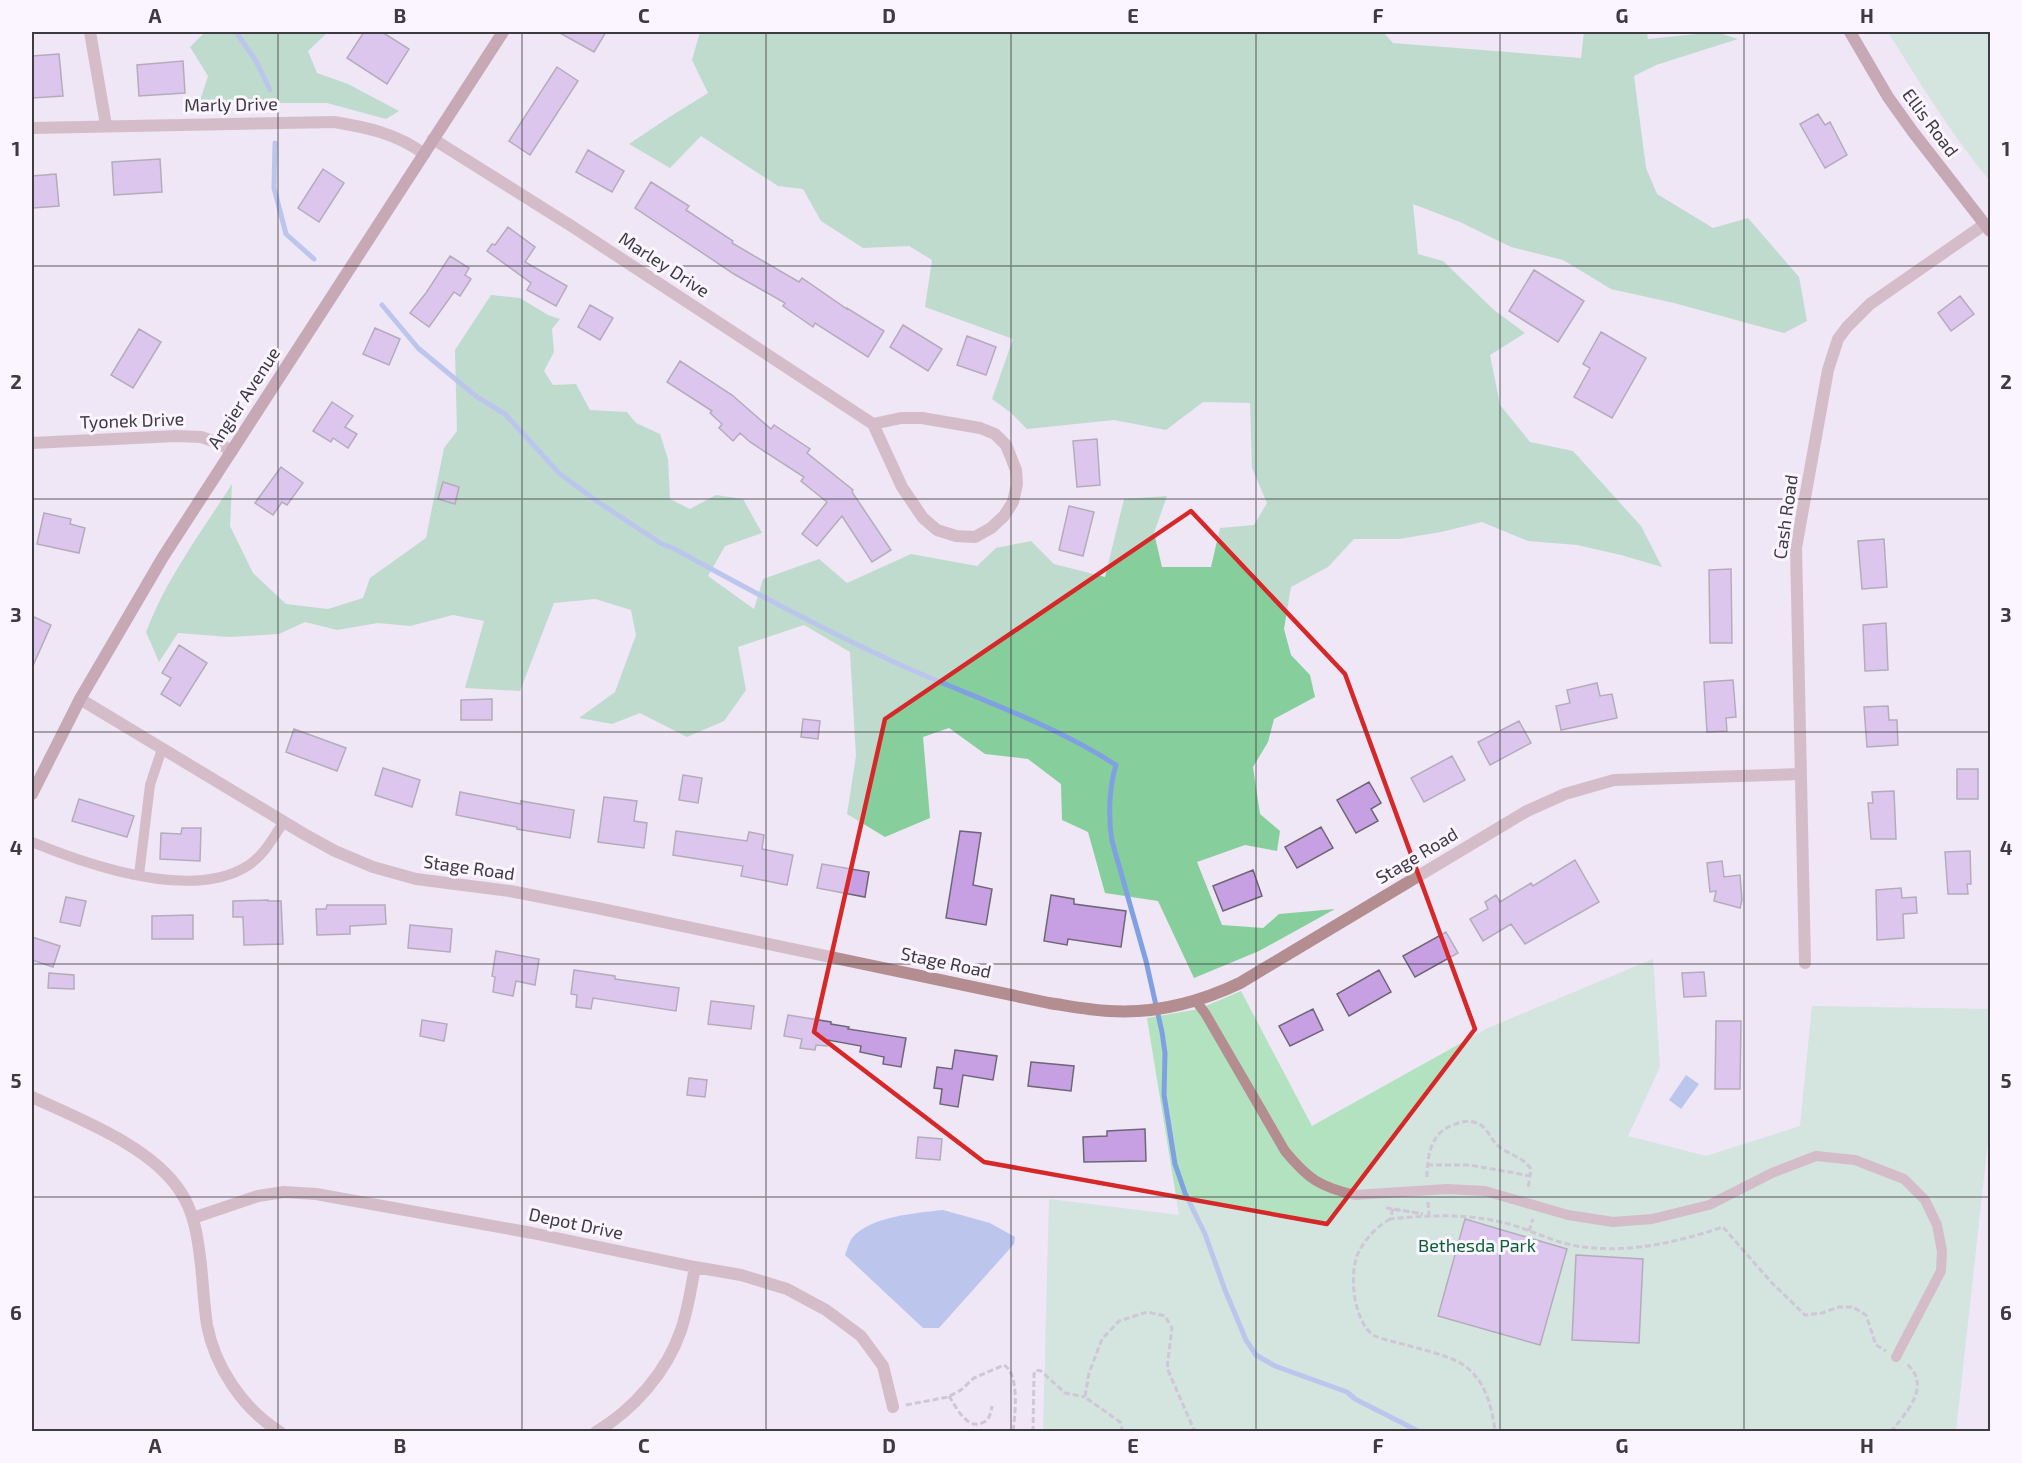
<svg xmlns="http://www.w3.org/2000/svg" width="2022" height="1463" font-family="'Exo 2',sans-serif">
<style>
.green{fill:#b3e2c0}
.forest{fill:#86cf9c}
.water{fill:#7fa1e2}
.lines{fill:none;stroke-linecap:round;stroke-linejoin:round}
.stream{stroke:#7fa1e2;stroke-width:5}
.building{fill:#c6a0e3;stroke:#6e6674;stroke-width:1.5}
.path{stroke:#a9a2ae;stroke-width:3;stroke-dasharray:6 3;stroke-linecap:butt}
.lane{stroke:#b38d90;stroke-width:10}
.street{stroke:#b38d90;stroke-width:12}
.secondary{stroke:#956066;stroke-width:12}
.marked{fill:none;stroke:#d62828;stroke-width:4.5;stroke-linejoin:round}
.grid{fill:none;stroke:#3d3a40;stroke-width:1.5;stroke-opacity:0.55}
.labels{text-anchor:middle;stroke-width:6;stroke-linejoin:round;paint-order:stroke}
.street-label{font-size:18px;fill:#3d3a40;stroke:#faf5ff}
.park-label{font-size:18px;fill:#095f32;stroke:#faf5ff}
.neatline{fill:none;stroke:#3d3a40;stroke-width:2}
.grid-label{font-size:20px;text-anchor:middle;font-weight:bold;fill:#3d3a40}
</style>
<rect width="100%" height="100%" fill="#efe6f6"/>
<path class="green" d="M1888,32H1990V181C1951,134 1920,83 1888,32Z
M1653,959L1660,1067L1628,1136L1706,1156L1800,1126L1812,1006L1990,1009V1123L1956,1431L1043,1432L1049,1199L1179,1215L1147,1018L1199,1009L1241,991L1312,1126L1488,1028Z"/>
<path class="forest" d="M205,32H328L308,51L317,73L348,84L399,111L386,119L327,103H255L198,107L208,76L190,47Z
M700,32H1383L1393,43L1581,58L1584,32H1647L1648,39L1716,32L1738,39L1656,65L1634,76L1646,168L1657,194L1713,228L1748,218L1799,277L1807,321L1784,333L1674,303L1611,289L1563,260L1511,247L1460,222L1413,204L1418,254L1443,261L1494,310L1525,333L1490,355L1500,405L1530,442L1573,451L1641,526L1662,567L1621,555L1577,545L1528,541L1482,522L1441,532L1399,539H1354L1328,567L1291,587L1284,629L1291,655L1310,675L1315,697L1274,719L1268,742L1253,767L1260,814L1280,831L1277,851L1245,845L1197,862L1222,925L1263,928L1279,914L1335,909L1259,951L1194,978L1158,901L1105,893L1088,832L1062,820L1061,784L1028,759L985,754L949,728L923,737L930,818L885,837L847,814L856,756L850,652L804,625L738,647L746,690L724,721L687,737L640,713L612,724L579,718L615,692L636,635L631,610L595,599L554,603L520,691L465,688L484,621L453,615L410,626L378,623L337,630L305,622L279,634L229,637L178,633L159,662L146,632C166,579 202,531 232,484L230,526L253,573L286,604L328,609L363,598L370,578L426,538L444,448L457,431L455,350L491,295L520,298L548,315L560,319L552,329L554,352L544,371L553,385L576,384L590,410L627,412L636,423L660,434L668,459L670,499L690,509L716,495L743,499L762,533L725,546L708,576L754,609L763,579L819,559L847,583L911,554L977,566L996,548L1031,541L1054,564L1105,577L1124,499L1167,496L1154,533L1162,567H1211L1220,528L1254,525L1267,503L1252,468L1250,403L1203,402L1166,430L1114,420L1027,429L1010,412L992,399L1013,339L925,307L932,260L909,246L863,248L821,221L803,189L778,186L701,136L670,168L629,144L671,116L708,93L692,60Z"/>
<path class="water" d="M1686,1075L1699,1084L1681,1109L1669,1100Z
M943,1210L990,1223L1015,1237L1014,1244L939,1328H923L845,1255C847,1250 849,1242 852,1238C871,1216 916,1213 943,1210Z"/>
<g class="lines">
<path class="stream" d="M236,32L256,61L270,90
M275,143L274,188L286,234L314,259
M382,305L418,348L477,397L505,414L560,474L598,502L662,544L673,548C749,590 825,631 905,667C975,698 1051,723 1116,765C1109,788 1108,817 1112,841L1146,961L1162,1032L1165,1053L1164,1095L1175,1164L1185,1193L1205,1234L1225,1290L1246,1340L1256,1355L1275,1366L1347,1392L1355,1399L1420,1432"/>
</g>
<path class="building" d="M364,32H382L409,49L387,84L347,58Z
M558,32H606L594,52Z
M59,54L63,96L32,98V56Z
M183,61L185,93L139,96L137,65Z
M557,67L578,81L530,155L509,141Z
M1818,114L1825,125L1830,122L1847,155L1825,168L1800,124Z
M588,150L624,171L612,192L576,172Z
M160,159L162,192L114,195L112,162Z
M323,169L344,183L319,222L298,208Z
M56,174L59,206L33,208L32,176Z
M651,182L689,206L686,210L733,241L732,243L799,282L802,278L847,309V308L884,331L868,357L815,323L813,327L783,306L785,303L734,274L635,208Z
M508,227L535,247L525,262L567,286L556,306L527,290L531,283L487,251L492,244L495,245Z
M450,256L469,268L465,275L471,279L460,296L454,292L429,327L410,313L426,293Z
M1534,270L1584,301L1558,342L1509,311Z
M1960,296L1974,314L1951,331L1938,313Z
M590,305L613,318L600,340L578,327Z
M903,325L942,349L928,371L890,347Z
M375,328L400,339L389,365L363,354Z
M139,329L161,342L133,388L111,375Z
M1601,332L1646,358L1612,418L1574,397L1590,368L1583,364Z
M967,336L996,347L986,375L957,365Z
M680,361L732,395L771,429L774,425L810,449L807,453L853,490L852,492L891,550L872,562L842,516L817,546L802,534L827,502L801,481L804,477L750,442L740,433L733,441L719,428L722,424L710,413L712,411L667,382Z
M332,402L353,416L345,427L357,434L348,448L333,438L331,442L313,431Z
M1097,439L1100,485L1077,487L1073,441Z
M281,467L303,483L287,505L282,502L273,515L255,503Z
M443,482L459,487L455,504L438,499Z
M1069,506L1094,512L1083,556L1059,550Z
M44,513L71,519L70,524L85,528L79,553L37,544Z
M1884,539L1887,587L1862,589L1858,541Z
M1731,569L1732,643H1710L1709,570Z
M32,616L51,625L32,668Z
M1886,623L1888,670L1865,671L1863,625Z
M179,645L207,663L180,706L161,694L171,678L162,673Z
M1733,680L1736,717L1726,718L1727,731L1707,732L1704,682Z
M1597,683L1600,696L1612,694L1617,718L1561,730L1556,706L1570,703L1567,690Z
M492,699V720H461V700Z
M1888,706L1889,720H1897L1898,745L1867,747L1864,707Z
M803,719L820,721L818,739L801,737Z
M1519,721L1531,743L1490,765L1478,742Z
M294,729L346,748L337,771L286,752Z
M1452,756L1465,780L1424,802L1411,778Z
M383,768L420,780L412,807L375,795Z
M1957,769H1978V799H1957Z
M683,775L702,778L698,803L679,800Z
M1369,782L1381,803L1371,809L1378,821L1356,833L1337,800Z
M1894,791L1896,839H1871L1868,803H1873L1872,792Z
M460,792L521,804V801L574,810L570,838L517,829V827L456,815Z
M604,797L637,801L634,821L647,823L644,848L598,842Z
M79,799L134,816L127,837L72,821Z
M1321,827L1333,848L1297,868L1285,847Z
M182,828H201L200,861L160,859L161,833L181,834Z
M676,831L747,841L749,832L764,835L762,849L793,855L787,885L741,876L743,866L673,855Z
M960,831L981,833L973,885L992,889L986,925L946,918Z
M1970,851L1971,884H1967L1968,894H1948L1945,852Z
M1575,860L1599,902L1525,944L1511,924L1483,941L1470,919L1488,909L1485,902L1496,895L1500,902L1531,883L1533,886Z
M1722,861L1724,877L1740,875L1742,900L1740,908L1714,901L1716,891L1710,892L1707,863Z
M822,864L869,872L865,897L817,888Z
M1253,870L1262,896L1223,911L1213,886Z
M1901,888L1902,898L1916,897L1917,913L1903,914L1904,938L1877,940L1876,890Z
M1051,895L1074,899V904L1126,911L1121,947L1068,939L1067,945L1044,941Z
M66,897L86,901L80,926L60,922Z
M268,900V901H281L283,944L244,945L243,917H233V901Z
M327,905H385L386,924L350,926V934L317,935L316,909H326Z
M193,915V939H152V916Z
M410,925L452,929L450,952L408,948Z
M1446,932L1458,953L1415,977L1403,956Z
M32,937L60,946L53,967L32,960Z
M496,951L539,959L535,985L516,981L513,996L493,992L495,977L492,976Z
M574,970L615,976V979L679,988L676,1011L593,998L591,1009L576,1007L577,995L571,994Z
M1379,970L1391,992L1349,1016L1337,994Z
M1704,972L1706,996L1684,997L1682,973Z
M49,973L74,975V989L48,988Z
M711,1001L754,1006L751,1029L708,1024Z
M1313,1009L1323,1030L1290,1046L1279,1026Z
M788,1015L831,1022V1024L849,1027L848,1029L906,1038L901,1067L883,1064L884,1057L860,1052L861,1046L828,1040L827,1046L816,1045L815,1050L800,1048L802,1039L784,1036Z
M422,1020L447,1024L444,1041L420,1036Z
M1716,1021H1741L1740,1089H1715Z
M955,1050L997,1056L993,1080L963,1075L958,1107L940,1104L942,1089L934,1088L937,1067L952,1069Z
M1031,1062L1074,1066L1071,1091L1028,1086Z
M689,1078L707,1080L705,1097L687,1095Z
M1145,1129L1146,1161L1084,1162L1083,1137L1107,1136V1131Z
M918,1137L942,1139L940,1160L916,1158Z
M1465,1219L1567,1249L1540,1345L1438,1316Z
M1576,1255L1643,1259L1639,1343L1572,1340Z"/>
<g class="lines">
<path class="path" d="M1427,1165H1470L1531,1176
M1427,1177C1427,1155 1431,1131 1456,1124C1463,1121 1471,1120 1479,1124C1489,1129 1491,1142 1501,1148C1512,1156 1523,1157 1531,1169L1528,1189
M1428,1202L1429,1215
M1386,1208L1423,1214
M1393,1209L1390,1219C1430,1215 1469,1213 1509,1224C1534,1231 1557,1244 1583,1247C1632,1253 1678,1242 1723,1227L1771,1282L1805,1315L1822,1313L1839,1307H1853L1866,1315L1876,1345L1886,1351
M1394,1209L1423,1214
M1390,1219C1376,1227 1363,1241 1357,1256C1349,1277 1354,1324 1375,1336C1384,1340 1396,1342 1406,1345C1421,1349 1450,1356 1462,1364C1485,1379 1492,1406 1495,1432
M1529,1231L1533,1219
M949,1396C956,1407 968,1432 984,1422C990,1419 991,1412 992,1406
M906,1405L948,1397L961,1390L974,1378L1004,1365C1020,1374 1015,1416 1013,1432
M1033,1432L1034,1374L1036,1370L1041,1371L1065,1393L1085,1397
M1123,1432L1120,1422L1085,1397L1089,1373L1102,1339L1119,1321L1147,1312L1165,1316L1172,1328L1167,1368L1195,1432
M1891,1432C1906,1412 1932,1387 1907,1364"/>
<path class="lane" d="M32,842C88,865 193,902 249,865C265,854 273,837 284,822
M139,875L150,785L162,749
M1196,1001L1205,1013L1285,1151C1308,1179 1320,1187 1355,1195L1447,1189L1485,1191L1568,1215L1613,1222L1652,1219L1709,1205L1772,1173L1816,1156L1855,1160L1904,1179L1925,1200L1937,1225L1942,1251L1941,1271L1896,1357"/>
<path class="street" d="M90,32L106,125
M32,128L334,122C366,127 398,134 424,154
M433,139L573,227L873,424L902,487L923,518L937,530L956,536L975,537L991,528L1004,516L1013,502L1017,484L1016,470L1006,445L995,434L980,428L922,418H901L873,424
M32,443L176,436L201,437L216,442L232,451
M80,699L304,834L335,851L373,867L416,879L510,891L597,908L1049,1003C1069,1006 1089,1010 1109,1011C1154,1014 1200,1002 1240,983L1527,811L1565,794L1614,780L1801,774
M1805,963L1796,548L1828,370L1838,339L1847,327L1870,304L1985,224
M32,1097C79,1119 151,1146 180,1191C195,1213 198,1240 201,1265C203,1285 204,1305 207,1325C215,1367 243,1409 280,1432
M193,1218L258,1196L284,1192L316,1194L532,1233L695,1267L741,1275L787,1289L826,1310L861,1336L883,1366L893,1407
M596,1432C633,1410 667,1372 681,1330C688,1310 691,1288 695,1267"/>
<path class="secondary" d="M1850,32L1888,97L1913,132L1990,231
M32,794L80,699L163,557L503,32"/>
</g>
<path d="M0 0H2022V1463H0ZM1191,511L1345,674L1475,1029L1327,1224L984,1162L814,1032L885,719Z" fill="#efe6f6" fill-opacity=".55" fill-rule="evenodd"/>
<path class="marked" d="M1191,511L1345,674L1475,1029L1327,1224L984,1162L814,1032L885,719Z"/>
<path class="grid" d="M278,32V1432M522,32V1432M766,32V1432M1011,32V1432M1256,32V1432M1500,32V1432M1744,32V1432M32,266H1990M32,499H1990M32,732H1990M32,964H1990M32,1197H1990"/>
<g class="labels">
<g class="street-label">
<text transform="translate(231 105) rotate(-1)" y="6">Marly Drive</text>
<text transform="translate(1930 123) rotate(53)" y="6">Ellis Road</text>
<text transform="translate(664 265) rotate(33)" y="6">Marley Drive</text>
<text transform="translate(244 398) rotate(-57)" y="6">Angier Avenue</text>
<text transform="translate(132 421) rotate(-2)" y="6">Tyonek Drive</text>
<text transform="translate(1786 517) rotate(-82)" y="6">Cash Road</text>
<text transform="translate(1417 856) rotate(-31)" y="6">Stage Road</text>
<text transform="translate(469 868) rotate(8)" y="6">Stage Road</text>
<text transform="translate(946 963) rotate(12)" y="6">Stage Road</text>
<text transform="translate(576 1224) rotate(12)" y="6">Depot Drive</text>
</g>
<g class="park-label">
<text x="1477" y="1252">Bethesda Park</text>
</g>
</g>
<rect width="2022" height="1463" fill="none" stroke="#faf5ff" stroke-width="66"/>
<rect x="33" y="33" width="1956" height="1397" class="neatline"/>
<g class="grid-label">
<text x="155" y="23">A</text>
<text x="400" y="23">B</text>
<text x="644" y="23">C</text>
<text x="889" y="23">D</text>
<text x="1133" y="23">E</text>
<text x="1378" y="23">F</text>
<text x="1622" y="23">G</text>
<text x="1867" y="23">H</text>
<text x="16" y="156">1</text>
<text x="2006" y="156">1</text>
<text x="16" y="389">2</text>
<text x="2006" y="389">2</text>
<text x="16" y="622">3</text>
<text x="2006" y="622">3</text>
<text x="16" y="855">4</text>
<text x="2006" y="855">4</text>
<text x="16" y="1088">5</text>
<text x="2006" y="1088">5</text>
<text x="16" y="1320">6</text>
<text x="2006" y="1320">6</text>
<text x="155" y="1453">A</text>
<text x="400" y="1453">B</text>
<text x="644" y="1453">C</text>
<text x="889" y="1453">D</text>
<text x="1133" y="1453">E</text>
<text x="1378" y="1453">F</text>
<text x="1622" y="1453">G</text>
<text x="1867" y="1453">H</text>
</g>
</svg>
